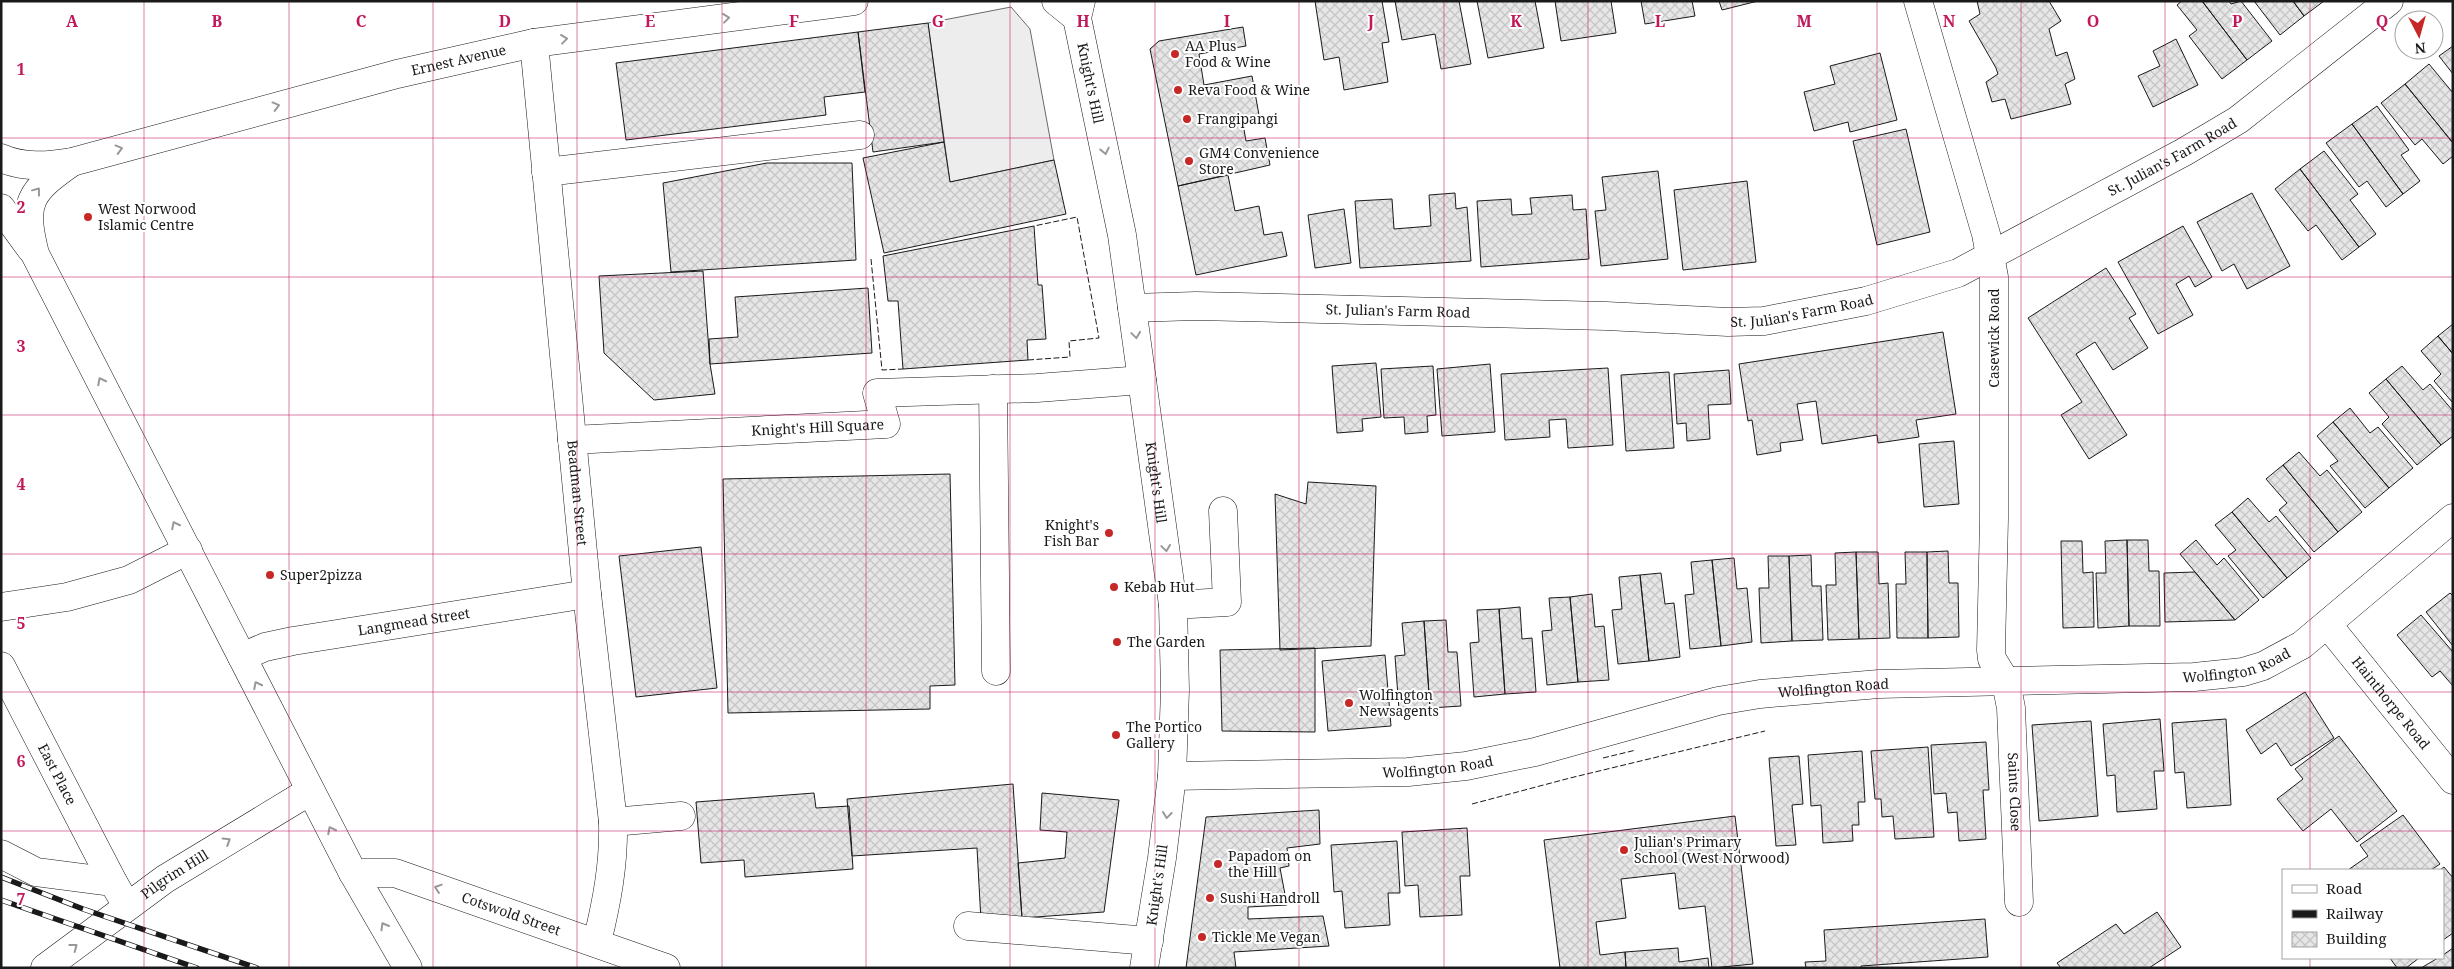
<svg xmlns="http://www.w3.org/2000/svg" width="2454" height="969" font-family="'Noto Serif',serif">
<style>
.pitch{fill:#ededed;stroke:#6a6a6a}
.building{fill:url(#building-cross-hatch);stroke:#1a1a1a}
.lines{fill:none;stroke-linecap:round;stroke-linejoin:round}
.minor-casing{stroke:#1a1a1a;stroke-width:29}
.major-casing{stroke:#1a1a1a;stroke-width:29}
.minor{stroke:#fff;stroke-width:28}
.major{stroke:#fff;stroke-width:28}
.rail-casing{stroke:#1a1a1a;stroke-width:5.5}
.rail{stroke:#fff;stroke-width:4;stroke-dasharray:11;stroke-linecap:butt}
.fence{stroke:#1a1a1a;stroke-width:1;stroke-dasharray:6 2.5;stroke-linecap:butt}
.oneway{stroke:#989898}
.grid{fill:none;stroke:#c2185b;stroke-width:1;stroke-opacity:0.55}
.poi-dot{fill:#c62828;stroke:#fff;stroke-width:2}
.labels{text-anchor:middle;stroke-width:4;stroke-linejoin:round;paint-order:stroke}
.poi-label{font-size:14px;fill:#1a1a1a;stroke:#fff;text-anchor:start}
.street-label{font-size:14px;fill:#1a1a1a;stroke:#fff}
.grid-label{font-size:16px;text-anchor:middle;font-weight:bold;fill:#c2185b;stroke:#fff;stroke-width:4;stroke-linejoin:round;paint-order:stroke}
</style>
<defs>
<pattern id="building-cross-hatch" width="8" height="8" patternUnits="userSpaceOnUse" patternTransform="scale(1.25)"><rect width="8" height="8" fill="#e6e6e6"/><path d="M0 0l8 8M0 8l8-8" fill="none" stroke="#c5c5c5"/></pattern>
</defs>
<rect width="100%" height="100%" fill="#fff"/>
<path class="pitch" d="M1011,7L1030,29L1054,160L950,182L928,23Z"/>
<path class="building" d="M1315,1H1382L1389,42L1382,43L1388,82L1344,90L1339,57L1324,60Z
M1395,1H1459L1471,64L1441,69L1435,34L1402,40Z
M1477,1H1535L1544,48L1488,58Z
M1555,1H1611L1616,33L1561,41Z
M1641,1H1692L1695,16L1645,24Z
M1719,1H1758L1722,10Z
M1977,1H2049L2061,21L2049,29L2056,56L2067,52L2075,79L2065,84L2071,104L2011,119L2005,99L1992,102L1986,82L1998,74L1996,68L1969,21L1980,14Z
M2182,1H2202L2247,60L2222,79L2189,36L2197,30L2177,5Z
M2202,1H2229L2231,4L2241,1L2272,41L2247,60Z
M2254,1H2293L2304,16L2280,35Z
M2293,1H2324L2304,16Z
M928,23L944,142L873,152L858,32Z
M1243,27L1246,46L1199,54L1204,85L1252,76L1259,115L1242,118L1246,141L1265,138L1270,165L1178,186L1150,49L1159,41Z
M858,32L865,92L824,97L826,115L626,140L616,63Z
M2176,39L2198,85L2153,107L2138,76L2160,66L2153,51Z
M2453,46V74L2439,56Z
M1880,53L1897,120L1850,132L1848,122L1814,131L1804,92L1835,84L1830,66Z
M2429,64L2453,93V143L2405,84Z
M2405,84L2453,143V156L2443,164L2422,139L2415,145L2381,103Z
M2377,106L2409,150L2401,155L2420,181L2403,194L2352,124Z
M2352,124L2403,194L2386,207L2367,181L2359,187L2326,143Z
M1906,129L1930,232L1877,245L1853,141Z
M944,142L950,182L1054,160L1066,214L884,253L863,158Z
M2324,151L2358,194L2350,200L2376,234L2359,247L2300,169Z
M767,163H852L856,260L671,272L663,183Z
M2300,169L2359,247L2342,260L2316,225L2308,231L2275,189Z
M1658,171L1668,259L1601,266L1595,211L1606,210L1602,177Z
M1228,175L1235,211L1259,206L1264,235L1282,232L1287,256L1196,275L1178,186Z
M1747,181L1756,262L1683,270L1674,190Z
M1455,193L1456,209L1467,207L1471,261L1360,268L1355,201L1392,199L1394,229L1431,226L1429,195Z
M2252,193L2290,266L2247,289L2234,264L2222,271L2197,222Z
M1572,195L1573,210L1586,209L1589,259L1481,267L1477,201L1511,199L1512,215L1532,214L1530,198Z
M1344,209L1351,263L1315,268L1308,215Z
M1034,226L1038,285H1042L1046,339L1027,340L1028,360L903,369L898,301H888L883,256Z
M2183,226L2212,277L2195,287L2189,276L2176,284L2193,315L2158,334L2118,262Z
M2106,268L2136,314L2129,318L2148,348L2113,370L2095,342L2076,354L2127,435L2089,459L2061,415L2082,402L2028,318Z
M703,271L710,364L715,394L654,400L604,353L599,276Z
M868,288L872,353L710,364L709,339L738,337L735,297Z
M2453,324V354L2438,336Z
M1943,332L1956,414L1916,420L1919,437L1878,443L1877,435L1822,444L1816,401L1797,404L1803,440L1780,443L1781,451L1757,455L1752,420L1748,421L1739,364Z
M2438,336L2453,354V403L2434,381L2441,374L2421,351Z
M1376,363L1381,417L1362,419L1363,431L1337,433L1332,366Z
M1490,364L1495,432L1442,436L1437,369Z
M1433,366L1436,415L1427,416L1428,432L1405,434L1404,417L1384,418L1381,369Z
M2402,366L2423,390L2430,384L2453,411V436L2441,445L2386,379Z
M1608,368L1613,445L1568,448L1566,419L1549,420L1550,437L1505,440L1501,374Z
M1729,370L1731,404L1708,405L1710,439L1687,441L1686,423L1677,424L1674,374Z
M1669,372L1674,448L1626,451L1621,375Z
M2386,379L2441,445L2417,465L2382,424L2389,417L2369,393Z
M2350,408L2370,433L2378,427L2413,468L2389,488L2333,422Z
M2333,422L2389,488L2365,508L2330,466L2338,461L2317,436Z
M1954,441L1959,504L1924,507L1919,444Z
M2299,452L2320,476L2327,470L2362,512L2338,532L2283,465Z
M2283,465L2338,532L2314,552L2279,510L2287,503L2266,479Z
M950,474L955,685L930,686V709L728,713L723,479Z
M1308,482L1376,486L1371,646L1280,650L1275,494L1306,504Z
M2248,498L2269,522L2276,516L2311,558L2287,578L2232,512Z
M2232,512L2287,578L2263,598L2228,556L2236,550L2215,525Z
M2127,540L2129,626L2098,628L2096,573H2106L2105,541Z
M2127,540H2148L2149,571H2159L2160,626H2129Z
M2196,540L2217,565L2224,558L2259,600L2235,620L2180,554Z
M2061,541H2082L2083,573L2093,572L2094,627L2063,628Z
M701,547L717,688L636,697L619,556Z
M1948,551L1949,583H1958L1959,637L1928,638L1927,552Z
M1856,552L1859,639L1828,640L1826,585H1836L1835,553Z
M1856,552H1878L1879,584L1888,583L1890,638L1859,639Z
M1905,552H1927L1928,638H1897L1896,584H1906Z
M1811,555L1812,586H1821L1823,640L1792,641L1789,556Z
M1768,556H1789L1792,641L1761,643L1759,588H1769Z
M1734,558L1737,589L1747,588L1752,642L1721,646L1712,560Z
M1712,560L1721,646L1690,649L1685,595L1694,594L1691,562Z
M2195,572L2235,620L2165,622L2164,573Z
M1661,573L1665,604L1674,603L1680,657L1649,661L1640,575Z
M1640,575L1649,661L1618,664L1612,610L1622,609L1619,577Z
M2450,593L2453,596V646L2426,612Z
M1592,594L1595,627L1604,626L1609,680L1578,682L1570,597Z
M1570,597L1578,682L1547,685L1542,631L1552,630L1549,598Z
M1520,607L1522,639L1532,638L1536,692L1505,694L1499,609Z
M1499,609L1505,694L1474,697L1470,643L1479,642L1477,610Z
M2421,615L2453,652V686L2440,671L2432,677L2397,635Z
M1446,620L1448,652H1457L1461,706L1430,708L1424,621Z
M1424,621L1430,708L1399,710L1395,656L1405,655L1402,623Z
M1315,648V732L1222,731L1220,650Z
M1385,655L1391,726L1328,731L1322,661Z
M2305,692L2334,738L2291,766L2276,743L2261,754L2246,730Z
M2160,719L2164,771H2154L2157,809L2117,812L2115,775L2107,776L2103,724Z
M2226,719L2231,805L2187,808L2184,772L2175,773L2172,723Z
M2091,721L2098,816L2039,821L2032,725Z
M2339,736L2397,811L2357,842L2331,809L2303,831L2277,799L2303,779L2295,769Z
M1986,742L1989,790H1983L1986,839L1959,841L1957,812L1948,813L1946,793L1934,794L1931,745Z
M1928,747L1934,837L1895,839L1893,816L1882,817L1881,799H1875L1871,751Z
M1862,751L1865,802H1858L1859,825H1852L1853,841L1823,843L1821,805L1811,806L1808,755Z
M1799,756L1803,804L1792,805L1796,845L1776,846L1769,758Z
M1013,784L1022,918L981,921L977,848L852,856L847,799Z
M814,793L816,808L849,806L853,869L745,877L744,860L701,863L696,802Z
M1042,793L1119,800L1104,912L1022,918L1018,863L1065,858L1067,832L1040,830Z
M1319,810L1320,844L1287,848L1289,866L1280,868L1287,905L1248,907V919L1323,916L1329,946L1234,952L1236,968H1186L1206,817Z
M2403,815L2440,864L2431,870H2348L2368,856L2360,845Z
M1735,816L1753,964L1712,968L1705,906L1679,909L1675,873L1621,879L1626,918L1596,922L1600,955L1625,952L1626,968H1560L1544,840Z
M1467,828L1470,876H1460L1462,915L1420,917L1418,885L1405,886L1402,832Z
M1397,841L1400,893H1388L1390,925L1345,928L1342,891L1334,892L1331,845Z
M2444,867L2453,878V933L2443,940V870H2440Z
M2157,912L2181,947L2149,968H2061L2057,963L2116,924L2124,934Z
M1985,919L1988,957L1861,966V968H1806L1805,962L1826,961L1824,930Z
M1678,948L1679,962L1708,958L1709,968H1626L1625,952Z
M2453,948V968H2421L2438,958H2443V955Z
M2390,958H2419L2406,968H2397Z"/>
<g class="lines">
<defs>
<g id="minor">
<path id="s1" d="M1918,1L1986,234L1994,277V519L1991,650L1992,659L2006,682L2011,708L2019,902"/>
<path id="s2" d="M534,43L587,594L613,822C614,864 607,901 597,942"/>
<path d="M546,172L860,135"/>
<path id="s3" d="M1132,308L1196,306L1606,316L1728,322L1764,321L1866,301L1958,273L2184,152L2238,120L2389,1"/>
<path d="M993,389L996,671"/>
<path id="s4" d="M572,440L886,424L877,393L1037,388L1142,380"/>
<path d="M1173,605L1227,602L1223,511"/>
<path d="M1,607L67,597L129,580L188,550"/>
<path id="s5" d="M2328,625L2453,780"/>
<path id="s6" d="M242,657L265,647L293,641L587,594"/>
<path id="s7" d="M1,666L113,882"/>
<path id="s8" d="M1172,776L1408,772L1466,766L1535,752L1718,701L1760,694L1879,684L2194,677L2243,672L2263,666L2302,645L2453,518"/>
<path d="M613,822L681,816"/>
<path d="M1,854L36,872L113,882L120,894"/>
<path id="s9" d="M353,873H395L666,968"/>
<path d="M968,926L1149,941"/>
<path id="s10" d="M45,968L165,879L310,791"/>
</g>
<g id="major">
<path d="M1056,1L1077,18"/>
<path id="s11" d="M1081,1L1077,18L1122,235L1173,605L1175,690L1172,776L1162,858L1144,968"/>
<path id="s12" d="M1,158C24,168 48,166 72,162L397,74L534,43L854,1"/>
<path d="M72,162C29,192 22,202 35,254L353,873L408,968"/>
<path d="M1,208L31,249"/>
</g>
</defs>
<use href="#minor" class="minor-casing"/>
<use href="#major" class="major-casing"/>
<use href="#minor" class="minor"/>
<use href="#major" class="major"/>
<defs>
<path id="rail" d="M1,877L83,909L257,968
M1,900L197,968"/>
</defs>
<use href="#rail" class="rail-casing"/>
<use href="#rail" class="rail"/>
<path class="fence" d="M871,259L882,370L903,369
M1028,360L1070,357L1069,341L1099,338L1077,217L1034,226
M1603,758L1636,750
M1472,804L1570,778L1765,731"/>
</g>
<defs><path id="oneway-chevron" d="M-2-3.5L2.5 0L-2 3.5" fill="none" stroke-width="1.6" stroke-linecap="round" stroke-linejoin="round" transform="scale(1.25)"/></defs>
<g class="oneway">
<use href="#oneway-chevron" transform="translate(726 18) rotate(-7)"/>
<use href="#oneway-chevron" transform="translate(564 39) rotate(-7)"/>
<use href="#oneway-chevron" transform="translate(276 106) rotate(-15)"/>
<use href="#oneway-chevron" transform="translate(119 149) rotate(-15)"/>
<use href="#oneway-chevron" transform="translate(1105 151) rotate(78)"/>
<use href="#oneway-chevron" transform="translate(37 191) rotate(-53)"/>
<use href="#oneway-chevron" transform="translate(1136 335) rotate(82)"/>
<use href="#oneway-chevron" transform="translate(101 381) rotate(-117)"/>
<use href="#oneway-chevron" transform="translate(175 525) rotate(-117)"/>
<use href="#oneway-chevron" transform="translate(1166 548) rotate(82)"/>
<use href="#oneway-chevron" transform="translate(257 685) rotate(-117)"/>
<use href="#oneway-chevron" transform="translate(1167 815) rotate(97)"/>
<use href="#oneway-chevron" transform="translate(331 830) rotate(-117)"/>
<use href="#oneway-chevron" transform="translate(227 841) rotate(-32)"/>
<use href="#oneway-chevron" transform="translate(438 888) rotate(-161)"/>
<use href="#oneway-chevron" transform="translate(384 926) rotate(-120)"/>
<use href="#oneway-chevron" transform="translate(74 947) rotate(-37)"/>
</g>
<path class="grid" d="M144,1V968M289,1V968M433,1V968M577,1V968M722,1V968M866,1V968M1010,1V968M1155,1V968M1299,1V968M1444,1V968M1588,1V968M1732,1V968M1877,1V968M2021,1V968M2165,1V968M2310,1V870M1,138H2453M1,277H2453M1,415H2453M1,554H2453M1,692H2453M1,831H2453M2310,958V968"/>
<g class="poi-dot">
<circle cx="1175" cy="54" r="5"/>
<circle cx="1178" cy="90" r="5"/>
<circle cx="1187" cy="119" r="5"/>
<circle cx="1189" cy="161" r="5"/>
<circle cx="88" cy="217" r="5"/>
<circle cx="1109" cy="533" r="5"/>
<circle cx="270" cy="575" r="5"/>
<circle cx="1114" cy="587" r="5"/>
<circle cx="1117" cy="642" r="5"/>
<circle cx="1349" cy="703" r="5"/>
<circle cx="1116" cy="735" r="5"/>
<circle cx="1624" cy="850" r="5"/>
<circle cx="1218" cy="864" r="5"/>
<circle cx="1210" cy="898" r="5"/>
<circle cx="1202" cy="937" r="5"/>
</g>
<g class="labels">
<g class="poi-label">
<text x="1185" y="51">AA Plus<tspan x="1185" dy="16">Food &amp; Wine</tspan></text>
<text x="1188" y="95">Reva Food &amp; Wine</text>
<text x="1197" y="124">Frangipangi</text>
<text x="1199" y="158">GM4 Convenience<tspan x="1199" dy="16">Store</tspan></text>
<text x="98" y="214">West Norwood<tspan x="98" dy="16">Islamic Centre</tspan></text>
<text x="1099" y="530" text-anchor="end">Knight's<tspan x="1099" dy="16">Fish Bar</tspan></text>
<text x="280" y="580">Super2pizza</text>
<text x="1124" y="592">Kebab Hut</text>
<text x="1127" y="647">The Garden</text>
<text x="1359" y="700">Wolfington<tspan x="1359" dy="16">Newsagents</tspan></text>
<text x="1126" y="732">The Portico<tspan x="1126" dy="16">Gallery</tspan></text>
<text x="1634" y="847">Julian's Primary<tspan x="1634" dy="16">School (West Norwood)</tspan></text>
<text x="1228" y="861">Papadom on<tspan x="1228" dy="16">the Hill</tspan></text>
<text x="1220" y="903">Sushi Handroll</text>
<text x="1212" y="942">Tickle Me Vegan</text>
</g>
<g class="street-label">
<text dy="5" stroke="none"><textPath href="#s12" startOffset="472">Ernest Avenue</textPath></text>
<text dy="5" stroke="none"><textPath href="#s11" startOffset="84">Knight's Hill</textPath></text>
<text dy="5" stroke="none"><textPath href="#s3" startOffset="1076">St. Julian's Farm Road</textPath></text>
<text dy="5" stroke="none"><textPath href="#s3" startOffset="671">St. Julian's Farm Road</textPath></text>
<text dy="5" stroke="none"><textPath href="#s3" startOffset="266">St. Julian's Farm Road</textPath></text>
<text transform="translate(1994 338) rotate(-90)" y="5">Casewick Road</text>
<text dy="5" stroke="none"><textPath href="#s4" startOffset="246">Knight's Hill Square</textPath></text>
<text dy="5" stroke="none"><textPath href="#s11" startOffset="489">Knight's Hill</textPath></text>
<text dy="5" stroke="none"><textPath href="#s2" startOffset="452">Beadman Street</textPath></text>
<text dy="5" stroke="none"><textPath href="#s6" startOffset="176">Langmead Street</textPath></text>
<text dy="5" stroke="none"><textPath href="#s8" startOffset="1076">Wolfington Road</textPath></text>
<text dy="5" stroke="none"><textPath href="#s8" startOffset="671">Wolfington Road</textPath></text>
<text dy="5" stroke="none"><textPath href="#s5" startOffset="100">Hainthorpe Road</textPath></text>
<text dy="5" stroke="none"><textPath href="#s8" startOffset="266">Wolfington Road</textPath></text>
<text dy="5" stroke="none"><textPath href="#s7" startOffset="122">East Place</textPath></text>
<text dy="5" stroke="none"><textPath href="#s1" startOffset="806">Saints Close</textPath></text>
<text dy="5" stroke="none"><textPath href="#s10" startOffset="160">Pilgrim Hill</textPath></text>
<text transform="translate(1157 885) rotate(-82)" y="5">Knight's Hill</text>
<text dy="5" stroke="none"><textPath href="#s9" startOffset="165">Cotswold Street</textPath></text>
</g>
</g>
<g class="grid-label">
<text x="72" y="27">A</text>
<text x="217" y="27">B</text>
<text x="361" y="27">C</text>
<text x="505" y="27">D</text>
<text x="650" y="27">E</text>
<text x="794" y="27">F</text>
<text x="938" y="27">G</text>
<text x="1083" y="27">H</text>
<text x="1227" y="27">I</text>
<text x="1371" y="27">J</text>
<text x="1516" y="27">K</text>
<text x="1660" y="27">L</text>
<text x="1804" y="27">M</text>
<text x="1949" y="27">N</text>
<text x="2093" y="27">O</text>
<text x="2237" y="27">P</text>
<text x="2382" y="27">Q</text>
<text x="21" y="75">1</text>
<text x="21" y="213">2</text>
<text x="21" y="352">3</text>
<text x="21" y="490">4</text>
<text x="21" y="629">5</text>
<text x="21" y="767">6</text>
<text x="21" y="905">7</text>
</g>
<rect width="2454" height="969" fill="none" stroke="#1a1a1a" stroke-width="5"/>
<rect x="2282" y="869" width="162" height="90" fill="#ffffff" stroke="#a3a3a3"/>
<rect x="2292" y="885" width="25" height="8" fill="#ffffff" stroke="#a3a3a3"/>
<text x="2326" y="894" font-size="15" fill="#1a1a1a">Road</text>
<rect x="2292" y="910" width="25" height="8" fill="#1a1a1a" stroke="#a3a3a3"/>
<text x="2326" y="919" font-size="15" fill="#1a1a1a">Railway</text>
<rect x="2292" y="932" width="25" height="15" fill="url(#building-cross-hatch)" stroke="#a3a3a3"/>
<text x="2326" y="944" font-size="15" fill="#1a1a1a">Building</text>
<g transform="translate(2419 35) rotate(174)"><circle r="24" fill="#ffffff" stroke="#a3a3a3"/>
<path d="M0-4L9 19L0 12L-9 19Z" fill="#c62828"/>
<text y="-8" font-size="14" font-weight="bold" text-anchor="middle" fill="#1a1a1a">N</text>
</g>
</svg>
